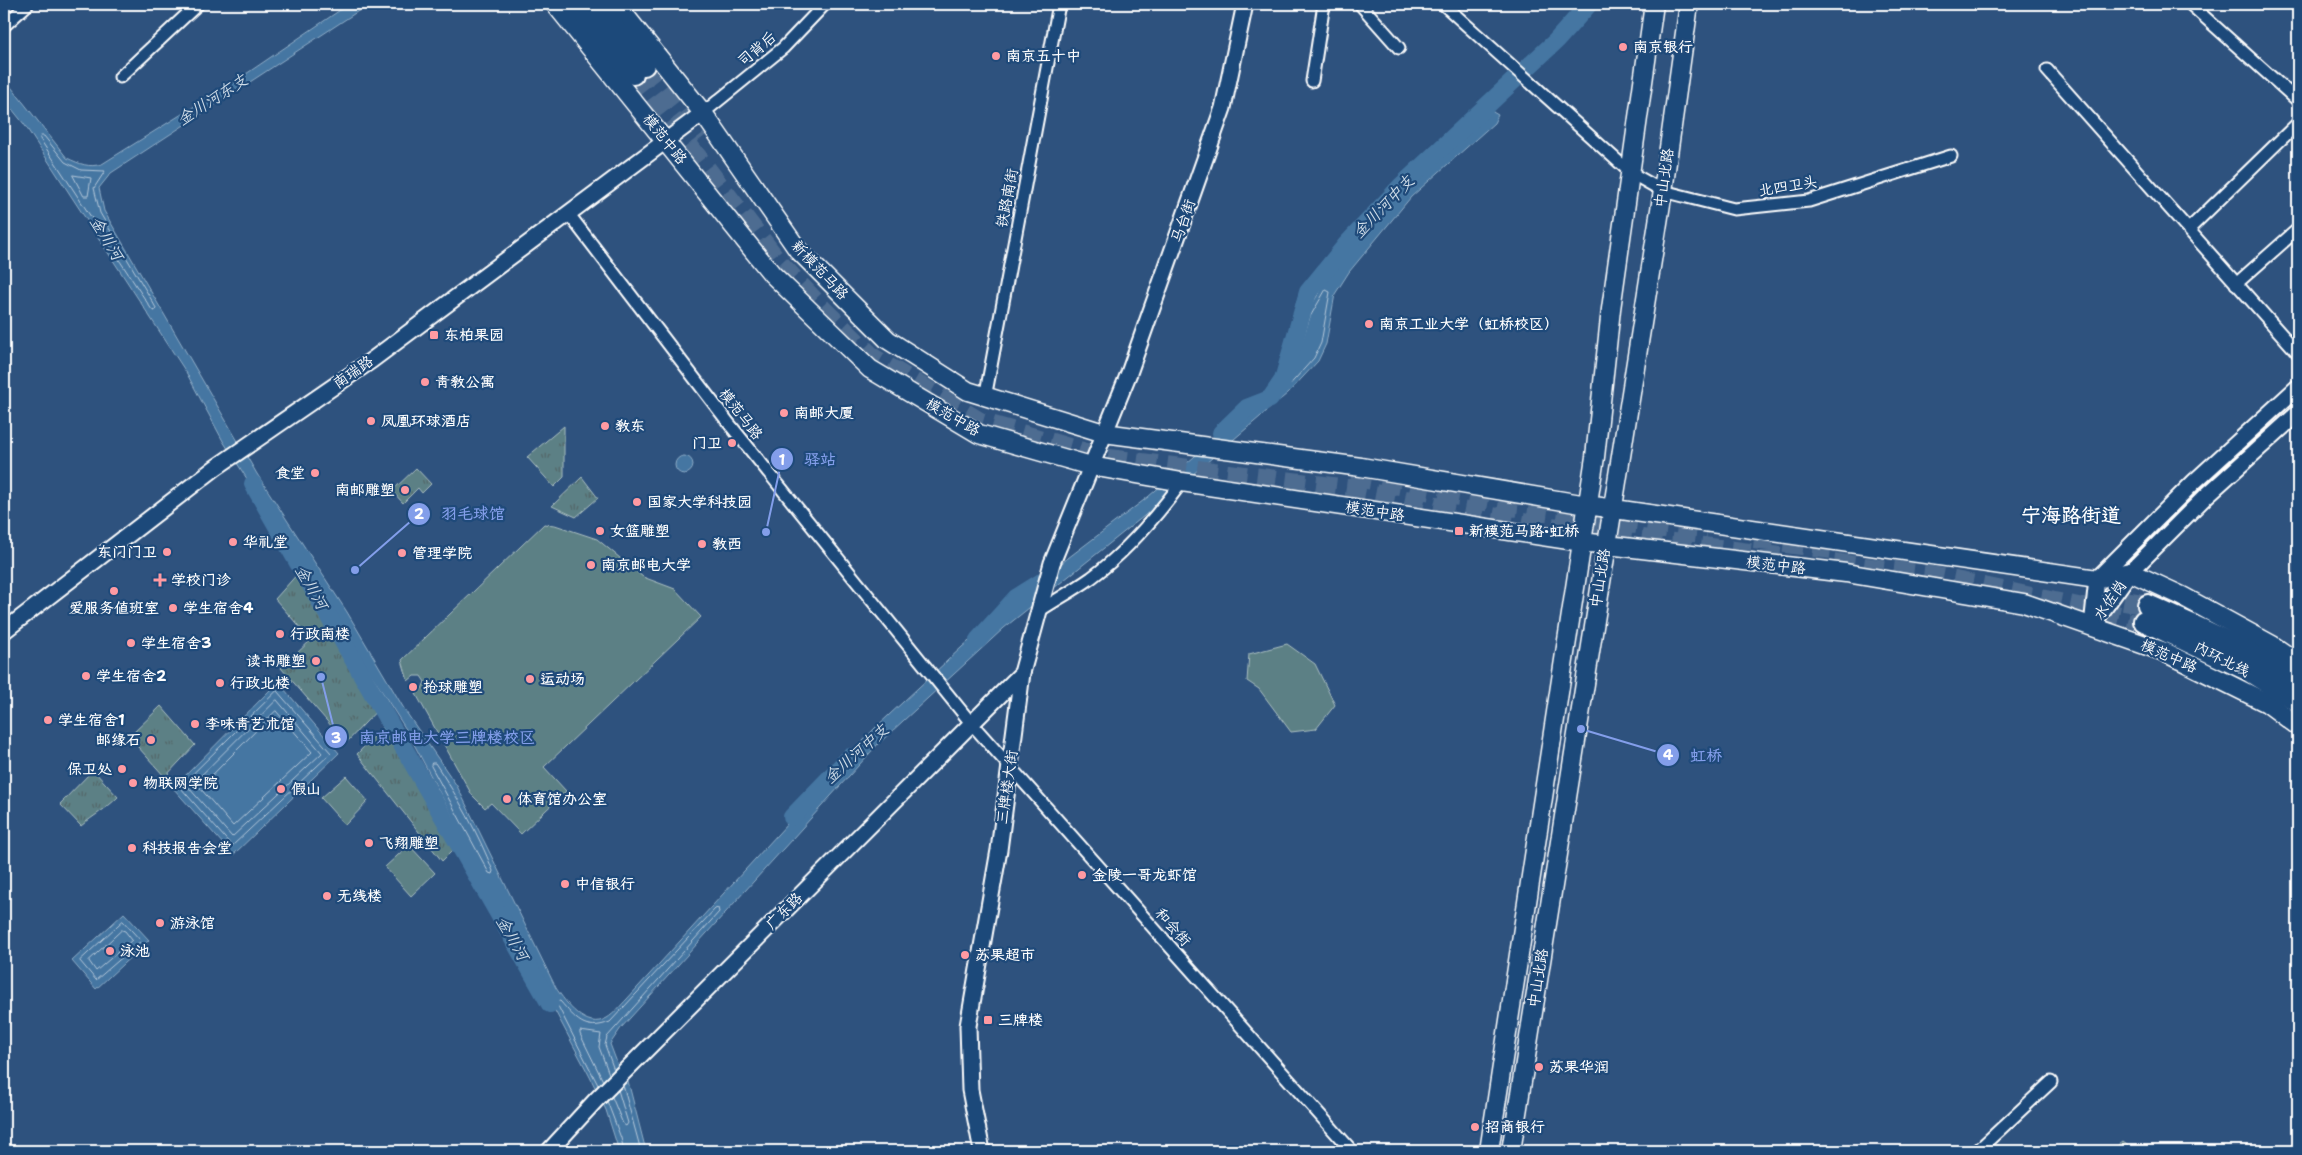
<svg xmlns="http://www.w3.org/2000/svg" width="2302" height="1155" font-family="'Shantell Sans','LXGW WenKai TC',sans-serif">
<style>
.park{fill:url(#park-tufts);stroke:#adc0c2}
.pitch{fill:#5b8085;stroke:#adc0c2}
.water{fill:#4576a2;stroke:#8fadc7}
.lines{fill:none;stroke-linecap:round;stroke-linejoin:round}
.shore{stroke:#b5c8da;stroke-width:1}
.river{stroke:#4576a2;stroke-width:18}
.highway-tunnel{stroke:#4d6c91;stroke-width:20;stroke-dasharray:20 10;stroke-linecap:butt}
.street-casing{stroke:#fff;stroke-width:15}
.secondary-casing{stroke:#fff;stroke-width:19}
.primary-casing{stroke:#fff;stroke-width:21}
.highway-casing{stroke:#fff;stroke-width:24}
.street{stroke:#1f4a7a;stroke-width:11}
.secondary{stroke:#1f4a7a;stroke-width:15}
.primary{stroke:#1f4a7a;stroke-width:18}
.highway{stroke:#1f4a7a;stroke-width:20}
.poi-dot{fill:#ff9aa2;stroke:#1f4a7a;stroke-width:2}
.labels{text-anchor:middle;stroke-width:4.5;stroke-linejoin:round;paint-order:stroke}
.poi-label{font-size:15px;font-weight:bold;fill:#fff;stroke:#1f4a7a;text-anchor:start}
.street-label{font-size:15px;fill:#fff;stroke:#1f4a7a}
.water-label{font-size:16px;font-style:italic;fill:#d0dde8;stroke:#1f4a7a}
.district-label{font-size:20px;font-weight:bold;fill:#fff;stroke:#1f4a7a}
.leader{fill:none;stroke:#839eea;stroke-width:2}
.callout-dot{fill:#839eea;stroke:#1f4a7a;stroke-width:2}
.mark-label{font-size:15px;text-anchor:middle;font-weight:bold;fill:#fff}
.callout-label{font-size:16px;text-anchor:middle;font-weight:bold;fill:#839eea;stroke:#1f4a7a;stroke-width:4.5;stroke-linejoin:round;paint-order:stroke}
</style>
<defs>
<pattern id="park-tufts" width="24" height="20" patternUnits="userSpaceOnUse" patternTransform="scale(1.25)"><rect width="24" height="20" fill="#5b8085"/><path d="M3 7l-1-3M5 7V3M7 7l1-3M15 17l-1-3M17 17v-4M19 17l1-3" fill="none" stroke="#546668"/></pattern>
</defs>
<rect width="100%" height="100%" fill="#2e527e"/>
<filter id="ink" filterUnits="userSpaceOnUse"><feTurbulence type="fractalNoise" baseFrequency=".02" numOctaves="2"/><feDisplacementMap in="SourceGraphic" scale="10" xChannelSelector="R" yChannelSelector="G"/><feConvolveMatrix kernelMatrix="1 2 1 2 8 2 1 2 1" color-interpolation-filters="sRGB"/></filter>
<g filter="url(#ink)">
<path class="park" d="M564,426V477L554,487L527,457Z
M416,468L431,484L422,493L418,488L403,503L392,491Z
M582,477L598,498L576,517L552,506Z
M300,571L382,705L346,743L281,668L311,640L275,599Z
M161,706L195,745L165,777L129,737Z
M392,718L458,845L442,861L357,754Z
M93,770L118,797C105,810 94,815 81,826L60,804Z
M2123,1142L2135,1151H2111Z"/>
<path class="pitch" d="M544,524L555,525L597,539L643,577L675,589L701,617L544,767L566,791L521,834L491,803L485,808L472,795L416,694L422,689L425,682L421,676H414L408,681L402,660Z
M1287,644L1315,664L1335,705L1316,729L1291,732L1259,689L1247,681L1249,654Z
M346,776L368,801L345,825L321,798Z
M409,845L435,873L411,896L385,867Z"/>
<path class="water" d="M349,4H369L111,173L99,188L104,211L257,474L347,612L406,712L457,786L556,988C566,1003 586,1031 607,1018C614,1014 621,1005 627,999L874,729L962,647L1068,558L1148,497L1272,389L1290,361L1306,315L1324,284L1395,199L1460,136L1491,111L1498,115L1494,123L1411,197L1349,272L1335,294L1326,344L1318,361L1288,393L1144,516L1004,628L878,744L621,1028L610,1044L619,1068L628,1081L646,1151H619L606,1110L590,1077L407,731L223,441L186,372L24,124L4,99V78L67,158C80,164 89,168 102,164L246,74Z
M675 465a9 9 0 1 1 18 0a9 9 0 1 1-18 0Z
M278,682L339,753L233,855L173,788Z
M124,913L149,940L96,989L72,961Z"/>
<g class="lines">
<path class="shore" d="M41,136H44L65,162L81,170L105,171L94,188L100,213L151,299L156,308L155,311L152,310L40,139Z
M73,175L91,178L88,196H84Z
M1326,290L1330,292L1321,343L1314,358L1285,390L1279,393L1278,389L1295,363L1310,317Z
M277,691L331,753L232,846L180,787Z
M277,700L322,753L232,837L189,788Z
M276,711L312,752L233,826L200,788Z
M432,763H435C458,797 478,833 493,871L492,874L489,873L431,766Z
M123,921L141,941L96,980L80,961Z
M122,930L125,931L132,940L96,971L89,961Z
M603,1081L580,1034V1031L601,1034L599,1047L609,1074
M598,1085L556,1002L560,1001C576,1019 584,1032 610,1022L715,909L718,908L719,912L607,1037L605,1045L614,1070
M623,1085L641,1151
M612,1097L623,1124L626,1126L628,1123L618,1090
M607,1101L621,1138L624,1151"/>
<path class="river" d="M1221,433L1247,408L1270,399L1283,380L1308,292L1346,245L1402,185L1556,41L1589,4
M253,484L550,1004
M978,640L1016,598L1056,573
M792,817L850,757"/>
<path class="highway-tunnel" d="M644,65L701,139
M633,74L779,263L822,309L873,358L980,422L1103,458L1349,489L1528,524L1788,558
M1351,476L1513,506L1707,534
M1754,539L1831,549
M1834,563L1927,575L2144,621
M2094,596L2148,605"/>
<defs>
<path id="street" d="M1360,4L1399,48
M1443,4L1631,173L1663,191L1734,209L1809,201L1951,156
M2190,4L2298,101
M4,26L28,4
M2047,70L2298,353
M120,77L198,4
M1312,81L1324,4
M703,113L783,48L825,4
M568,213L731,426L971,723L1352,1151
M2189,229L2298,123
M2236,284L2298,229
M985,398L1059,4
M1039,611C1056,600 1074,590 1091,578C1126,552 1156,517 1182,482
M1977,1151L2051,1082"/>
<path id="secondary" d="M2093,624L2130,572L2206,496L2298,413
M2092,626L2097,579L2194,482L2298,387
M4,631L215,468L372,360L703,113
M549,1151L596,1100L1022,673
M982,1151L970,1090L968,1026L999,850L1022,673L1052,563L1129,373L1223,108L1245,4"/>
<path id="primary" d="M555,4L772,274L870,369L979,434L1091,466L1182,482L1582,542L1846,573L2024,603L2162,651L2267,703L2298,726
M616,4L703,113L798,250L888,340L968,391L1104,433L1361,467L1587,505L2097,579L2130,572L2182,596L2272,645L2298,663
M1489,1151L1595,457L1611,309L1654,4
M1511,1151L1663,191L1689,4"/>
<path id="highway" d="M576,4L633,74
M595,4L644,65
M2148,605C2199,628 2253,650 2298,683
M2144,621L2247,670L2298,702"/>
</defs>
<use href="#street" class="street-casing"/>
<use href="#secondary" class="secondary-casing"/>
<use href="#primary" class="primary-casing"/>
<use href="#highway" class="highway-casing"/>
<use href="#street" class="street"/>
<use href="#secondary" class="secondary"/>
<use href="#primary" class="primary"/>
<use href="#highway" class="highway"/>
</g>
</g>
<g class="poi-dot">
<circle cx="1623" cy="47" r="5"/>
<circle cx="996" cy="56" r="5"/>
<circle cx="1369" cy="324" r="5"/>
<rect x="429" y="330" width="10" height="10" rx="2.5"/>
<circle cx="425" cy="382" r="5"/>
<circle cx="784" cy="413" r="5"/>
<circle cx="371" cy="421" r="5"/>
<circle cx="605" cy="426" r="5"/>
<circle cx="732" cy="443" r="5"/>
<circle cx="315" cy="473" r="5"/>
<circle cx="405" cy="490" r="5"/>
<circle cx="637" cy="502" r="5"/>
<circle cx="600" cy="531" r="5"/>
<rect x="1454" y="526" width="10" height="10" rx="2.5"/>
<circle cx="233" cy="542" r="5"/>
<circle cx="702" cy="544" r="5"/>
<circle cx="167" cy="552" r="5"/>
<circle cx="402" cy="553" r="5"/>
<circle cx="591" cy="565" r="5"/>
<path d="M157.5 572.5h5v5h5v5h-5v5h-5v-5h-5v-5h5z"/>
<circle cx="114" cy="591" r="5"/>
<circle cx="173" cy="608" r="5"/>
<circle cx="280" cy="634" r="5"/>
<circle cx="131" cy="643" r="5"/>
<circle cx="316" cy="661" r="5"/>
<circle cx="86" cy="676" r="5"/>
<circle cx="530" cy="679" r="5"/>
<circle cx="220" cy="683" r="5"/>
<circle cx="413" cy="687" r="5"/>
<circle cx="48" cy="720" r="5"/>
<circle cx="195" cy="724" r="5"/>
<circle cx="151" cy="740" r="5"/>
<circle cx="122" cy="769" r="5"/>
<circle cx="133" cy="783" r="5"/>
<circle cx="281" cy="789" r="5"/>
<circle cx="507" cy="799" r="5"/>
<circle cx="369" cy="843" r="5"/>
<circle cx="132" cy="848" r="5"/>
<circle cx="1082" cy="875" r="5"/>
<circle cx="565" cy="884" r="5"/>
<circle cx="327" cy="896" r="5"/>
<circle cx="160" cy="923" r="5"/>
<circle cx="110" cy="951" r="5"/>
<circle cx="965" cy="955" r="5"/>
<rect x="983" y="1015" width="10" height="10" rx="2.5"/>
<circle cx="1539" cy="1067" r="5"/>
<circle cx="1475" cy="1127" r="5"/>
</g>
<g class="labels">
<g class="poi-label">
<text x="1633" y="52">南京银行</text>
<text x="1006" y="61">南京五十中</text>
<text x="1379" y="329">南京工业大学（虹桥校区）</text>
<text x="444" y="340">东柏果园</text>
<text x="435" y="387">青教公寓</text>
<text x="794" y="418">南邮大厦</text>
<text x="381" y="426">凤凰环球酒店</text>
<text x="615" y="431">教东</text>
<text x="722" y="448" text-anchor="end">门卫</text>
<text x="305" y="478" text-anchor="end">食堂</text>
<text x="395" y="495" text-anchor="end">南邮雕塑</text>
<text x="647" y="507">国家大学科技园</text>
<text x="610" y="536">女篮雕塑</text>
<text x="1469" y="536">新模范马路·虹桥</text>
<text x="243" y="547">华礼堂</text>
<text x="712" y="549">教西</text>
<text x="157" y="557" text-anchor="end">东门门卫</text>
<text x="412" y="558">管理学院</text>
<text x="601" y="570">南京邮电大学</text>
<text x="171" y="585">学校门诊</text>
<text x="114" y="613" text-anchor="middle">爱服务值班室</text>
<text x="183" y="613">学生宿舍4</text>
<text x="290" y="639">行政南楼</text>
<text x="141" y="648">学生宿舍3</text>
<text x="306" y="666" text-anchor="end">读书雕塑</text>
<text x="96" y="681">学生宿舍2</text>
<text x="540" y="684">运动场</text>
<text x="230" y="688">行政北楼</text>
<text x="423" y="692">抢球雕塑</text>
<text x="58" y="725">学生宿舍1</text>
<text x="205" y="729">李味青艺术馆</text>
<text x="141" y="745" text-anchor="end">邮缘石</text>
<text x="112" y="774" text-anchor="end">保卫处</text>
<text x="143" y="788">物联网学院</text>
<text x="291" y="794">假山</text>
<text x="517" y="804">体育馆办公室</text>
<text x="379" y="848">飞翔雕塑</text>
<text x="142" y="853">科技报告会堂</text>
<text x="1092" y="880">金陵一哥龙虾馆</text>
<text x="575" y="889">中信银行</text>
<text x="337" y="901">无线楼</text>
<text x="170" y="928">游泳馆</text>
<text x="120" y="956">泳池</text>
<text x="975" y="960">苏果超市</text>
<text x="998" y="1025">三牌楼</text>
<text x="1549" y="1072">苏果华润</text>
<text x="1485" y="1132">招商银行</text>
</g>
<g class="street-label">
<text transform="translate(757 49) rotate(-40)" y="5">司背后</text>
<text transform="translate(665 139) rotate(51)" y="5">模范中路</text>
<text transform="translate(1664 178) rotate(-82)" y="5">中山北路</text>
<text transform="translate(1788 186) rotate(-9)" y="5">北四卫头</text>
<text transform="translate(1007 198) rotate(-79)" y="5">铁路南街</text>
<text transform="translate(1183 221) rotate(-71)" y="5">马台街</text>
<text transform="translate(820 270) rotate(47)" y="5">新模范马路</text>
<text transform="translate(353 372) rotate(-35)" y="5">南瑞路</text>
<text transform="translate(741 414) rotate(52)" y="5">模范马路</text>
<text transform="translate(953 417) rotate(30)" y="5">模范中路</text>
<text transform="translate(1375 511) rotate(9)" y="5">模范中路</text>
<text transform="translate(1776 565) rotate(7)" y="5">模范中路</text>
<text transform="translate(1600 578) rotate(-81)" y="5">中山北路</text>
<text transform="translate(2110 600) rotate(-55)" y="5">水佐岗</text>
<text transform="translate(2169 656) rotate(24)" y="5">模范中路</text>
<text transform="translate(2222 659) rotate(27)" y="5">内环北线</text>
<text transform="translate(1007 787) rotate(-82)" y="5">三牌楼大街</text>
<text transform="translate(784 911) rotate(-45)" y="5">广东路</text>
<text transform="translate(1173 927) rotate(48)" y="5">和会街</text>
<text transform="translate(1538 978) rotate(-81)" y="5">中山北路</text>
</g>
<g class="water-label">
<text transform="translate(212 99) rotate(-33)" y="6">金川河东支</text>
<text transform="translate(1383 206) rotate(-46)" y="6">金川河中支</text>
<text transform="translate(107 238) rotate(59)" y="6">金川河</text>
<text transform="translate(312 587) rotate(60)" y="6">金川河</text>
<text transform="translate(856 753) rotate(-42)" y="6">金川河中支</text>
<text transform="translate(513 938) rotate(60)" y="6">金川河</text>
</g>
<g class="district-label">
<text x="2071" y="522">宁海路街道</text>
</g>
</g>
<path class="leader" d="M766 532L782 459M355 570L419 514M321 677L336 737M1581 729L1668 755"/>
<g class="callout-dot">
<circle cx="766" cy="532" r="5"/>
<circle cx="355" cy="570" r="5"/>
<circle cx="321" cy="677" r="5"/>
<circle cx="1581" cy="729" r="5"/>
<circle cx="782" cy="459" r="12"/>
<circle cx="419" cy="514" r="12"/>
<circle cx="336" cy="737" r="12"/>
<circle cx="1668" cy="755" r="12"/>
</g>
<g class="mark-label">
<text x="782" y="465">1</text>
<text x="419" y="519">2</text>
<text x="336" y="743">3</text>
<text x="1668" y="760">4</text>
</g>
<g class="callout-label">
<text x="820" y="465">驿站</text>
<text x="473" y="519">羽毛球馆</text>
<text x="447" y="743">南京邮电大学三牌楼校区</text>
<text x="1706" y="761">虹桥</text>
</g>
<rect width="2302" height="1155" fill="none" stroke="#1f4a7a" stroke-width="20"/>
<rect x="10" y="10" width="2282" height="1135" fill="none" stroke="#fff" stroke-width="2" filter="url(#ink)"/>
</svg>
